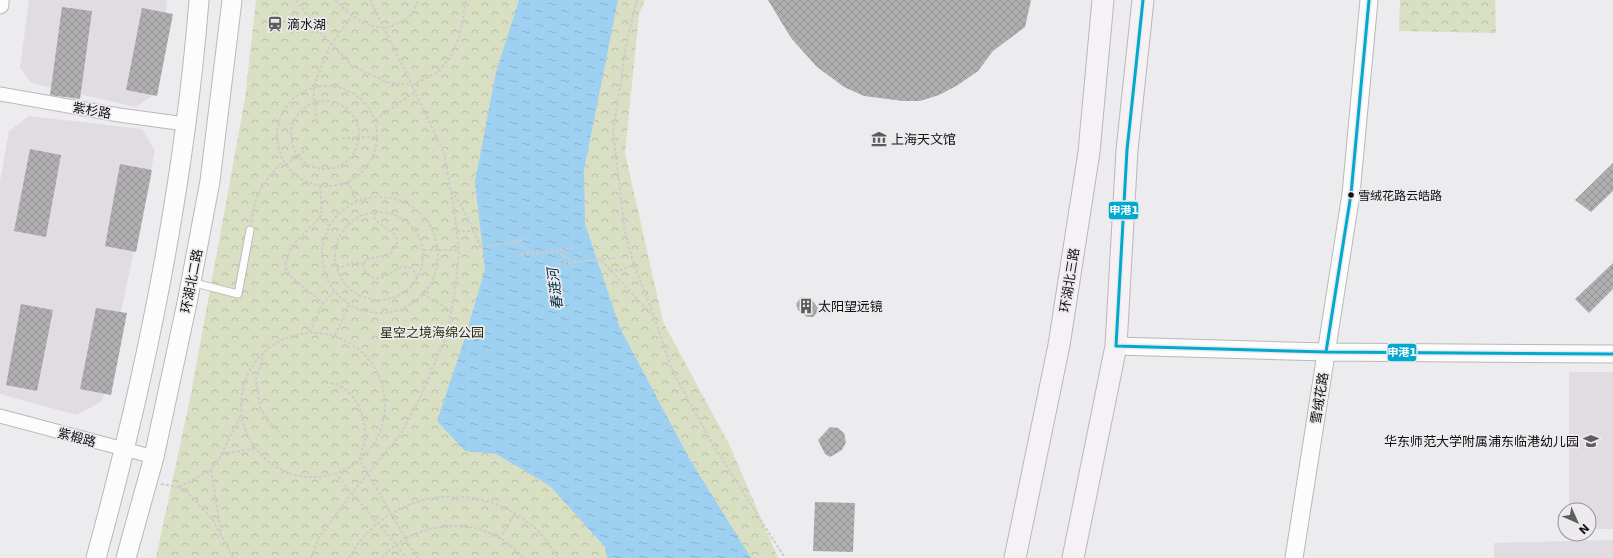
<svg xmlns="http://www.w3.org/2000/svg" width="1613" height="558" font-family="'DejaVu Sans','Noto Sans SC',sans-serif">
<style>
.built{fill:#e0dce1}
.park{fill:url(#park-crowns)}
.water{fill:url(#water-ripples)}
.building{fill:url(#building-cross-hatch)}
.lines{fill:none;stroke-linecap:round;stroke-linejoin:round}
.service-casing{stroke:#bab9ba;stroke-width:9}
.minor-casing{stroke:#bab9ba;stroke-width:15}
.tertiary-casing{stroke:#bab9ba;stroke-width:19}
.secondary-casing{stroke:#bab9ba;stroke-width:21}
.primary-casing{stroke:#beb5bc;stroke-width:23}
.path{stroke:#cdcccd;stroke-width:2;stroke-dasharray:3 2;stroke-linecap:butt}
.service{stroke:#fcfcfc;stroke-width:7}
.minor{stroke:#fcfcfc;stroke-width:13}
.tertiary{stroke:#fcfcfc;stroke-width:17}
.secondary{stroke:#fcfcfc;stroke-width:19}
.primary{stroke:#f6f1f5;stroke-width:21}
.path-bridge{stroke:#cdcccd;stroke-width:2;stroke-dasharray:3 2;stroke-linecap:butt}
.bus-1-casing{stroke:#edeaee;stroke-width:6}
.bus-1{stroke:#00a9ce;stroke-width:3}
.bus-dot{fill:#111011;stroke:#edeaee;stroke-width:1.5}
.labels{text-anchor:middle;stroke-width:3.5;stroke-linejoin:round;paint-order:stroke}
.bus-label{font-size:12px;fill:#111011;stroke:#edeaee;text-anchor:start}
.poi-label{font-size:13px;fill:#111011;stroke:#edeaee;text-anchor:start}
.street-label{font-size:13px;fill:#111011;stroke:#edeaee}
.park-label{font-size:13px;fill:#2a3209;stroke:#edeaee}
.water-label{font-size:14px;font-style:italic;fill:#002d43;stroke:#edeaee}
.line-badge{stroke:#edeaee;stroke-width:1.5}
.badge-label{font-size:11px;text-anchor:middle;font-weight:bold;fill:#fff}
</style>
<defs>
<pattern id="park-crowns" width="20" height="18" patternUnits="userSpaceOnUse"><rect width="20" height="18" fill="#d9dfc2"/><path d="M2 6a3 3 0 1 1 6 0M12 15a3 3 0 1 1 6 0" fill="none" stroke="#b9bea6"/></pattern>
<pattern id="water-ripples" width="26" height="14" patternUnits="userSpaceOnUse"><rect width="26" height="14" fill="#9ed1f1"/><path d="M2 4q2-2 4 0t4 0M15 11q2-2 4 0t4 0" fill="none" stroke="#87b2ce"/></pattern>
<pattern id="building-cross-hatch" width="8" height="8" patternUnits="userSpaceOnUse"><rect width="8" height="8" fill="#b0aeb0"/><path d="M0 0l8 8M0 8l8-8" fill="none" stroke="#969596"/></pattern>
</defs>
<rect width="100%" height="100%" fill="#ecebed"/>
<path class="built" d="M29,0H167L157,92L136,107L31,83L20,68Z
M29,116L142,129L155,151L102,401L77,415L0,394V182L9,131Z
M1569,372H1613V529H1589V510H1569Z
M1613,540V558H1494V543Z"/>
<path class="park" d="M256,0H645L639,14L625,153L663,322L729,444L778,558H156L190,399L245,99Z
M1400,0H1495L1496,33L1399,31Z"/>
<path class="water" d="M519,0H618L584,170L585,224L620,328L689,458L751,558H607L605,547L550,486L496,454L465,451L437,421L462,347L485,270L475,182L496,72Z"/>
<path class="building" d="M768,0H1031L1025,27L993,51L978,71L958,85L939,95L920,101H903L864,96L844,87L817,67L791,38Z
M62,7L92,11L80,99L50,95Z
M142,8L173,14L157,96L126,90Z
M30,149L61,155L46,237L14,231Z
M1613,163V191L1591,212L1575,200Z
M120,164L152,170L136,252L105,246Z
M1613,263V289L1589,313L1575,299Z
M801,297L807,298L813,301L818,308L816,314L813,317H807L798,310L796,304Z
M21,304L53,310L37,391L6,385Z
M96,308L127,313L111,395L80,389Z
M830,427L838,428L844,433L846,442L842,450L830,457L825,454L818,440Z
M815,502L855,503L853,552L813,551Z"/>
<g class="lines">
<defs>
<path id="service" d="M191,282L238,294L250,230"/>
<path id="minor" d="M0,94L119,115L185,124
M0,416L154,457"/>
<path id="tertiary" d="M0,5V0
M1116,346L1326,352L1613,354
M1294,558L1351,194L1369,0"/>
<path id="secondary" d="M96,558C146,376 184,189 199,0
M126,558L154,457L187,303L210,181L232,0"/>
<path id="primary" d="M1015,558L1059,345L1089,152L1103,0
M1073,558L1116,346L1127,150L1143,0"/>
</defs>
<use href="#service" class="service-casing"/>
<use href="#minor" class="minor-casing"/>
<use href="#tertiary" class="tertiary-casing"/>
<use href="#secondary" class="secondary-casing"/>
<use href="#primary" class="primary-casing"/>
<path class="path" d="M296,0L321,33L352,66L387,82L412,85L438,72L450,58L460,35L466,0
M335,0C351,17 378,38 402,21C405,19 409,17 412,14C414,10 416,4 419,0
M637,0L627,40L613,132L625,232L634,265L651,308L672,370L713,445L785,558
M277 136a50 50 0 1 1 100 0a50 50 0 1 1-100 0Z
M291 135a34 34 0 1 1 68 0a34 34 0 1 1-68 0Z
M375,120L415,92
M317,121L313,87L331,44L352,16
M342,138L377,137
M286,165L307,149
M348,181L357,202
M320,186L322,215L291,247L285,266L290,276L323,303
M452,191L468,218L481,248
M322 255a58 58 0 1 1 116 0a58 58 0 1 1-116 0Z
M335 256a44 44 0 1 1 88 0a44 44 0 1 1-88 0Z
M375,212V220L393,233L397,239C395,258 380,256 366,259L363,267C378,297 397,256 413,270C415,272 416,276 418,278
M319,218L330,226
M251,222C256,192 262,184 283,161
M457,231H473
M515,242L529,252L536,253
M471,249L530,239
M424,250H458
M556,251L570,260L577,261
M516,256L573,248
M601,260L653,316
M558,264L615,258
M337,269L352,263L364,264
M610,271L621,270L634,265
M423,294L451,311
M310,332L323,303L334,292
M241 405a72 72 0 1 1 144 0a72 72 0 1 1-144 0Z
M335,335L349,305
M264,353L256,379L260,407L267,420L282,435
M331,383C354,387 366,416 365,437C365,444 361,452 359,459L417,558
M222,454L256,448
M211,470L221,532
M335,473L407,558
M161,484L179,487L190,495L213,520L233,558
M179,487L211,470L220,457L241,415
M406,538C447,518 492,522 523,558
M500,539L515,513
M311,558L319,537L352,493L401,434L418,402L448,332L457,275L459,250L454,209L444,153L411,83L370,0
M349,558C395,475 513,477 558,558
M382,558L388,551"/>
<use href="#service" class="service"/>
<use href="#minor" class="minor"/>
<use href="#tertiary" class="tertiary"/>
<use href="#secondary" class="secondary"/>
<use href="#primary" class="primary"/>
<path class="path-bridge" d="M388,551L406,538"/>
<defs>
<path id="bus-1" d="M1143,0L1127,150L1116,346L1326,352L1613,354
M1326,352L1351,194L1369,0"/>
</defs>
<use href="#bus-1" class="bus-1-casing"/>
<use href="#bus-1" class="bus-1"/>
</g>
<defs>
<symbol id="station-bare" viewBox="-9 -9 18 18"><path d="M-3-6H3Q5-6 5-4V2Q5 4 3 4L4.5 6H3L1.5 4h-3L-3 6H-4.5L-3 4Q-5 4-5 2V-4Q-5-6-3-6ZM-3.5-4v3h7v-3ZM-3.5 1v1.5H-2V1ZM2 1v1.5H3.5V1Z" fill="#5e5d5e" stroke="#edeaee" stroke-width="2.5" paint-order="stroke"/></symbol>
<symbol id="museum-bare" viewBox="-9 -9 18 18"><path d="M0-6L6-3V-2H-6V-3ZM-5-1h2V3h-2ZM-1-1h2V3h-2ZM3-1h2V3H3ZM-6 4H6V6H-6Z" fill="#5e5d5e" stroke="#edeaee" stroke-width="2.5" paint-order="stroke"/></symbol>
<symbol id="building-bare" viewBox="-9 -9 18 18"><path d="M-4-6H4V6H1V3H-1V6H-4ZM-2.5-4.3h1.7v1.8h-1.7ZM.8-4.3h1.7v1.8H.8ZM-2.5-1h1.7V.8h-1.7ZM.8-1h1.7V.8H.8Z" fill="#5e5d5e" stroke="#edeaee" stroke-width="2.5" paint-order="stroke"/></symbol>
<symbol id="school-bare" viewBox="-9 -9 18 18"><path d="M0-5L7-2L0 1L-7-2ZM-4 1L0 2.5L4 1V4Q0 6-4 4Z" fill="#5e5d5e" stroke="#edeaee" stroke-width="2.5" paint-order="stroke"/></symbol>
</defs>
<g fill-rule="evenodd">
<use href="#station-bare" x="264" y="13" width="22" height="22"/>
<use href="#museum-bare" x="868" y="128" width="22" height="22"/>
<use href="#building-bare" x="795" y="295" width="22" height="22"/>
<use href="#school-bare" x="1580" y="430" width="22" height="22"/>
</g>
<circle class="bus-dot" cx="1351" cy="195" r="3.5"/>
<g class="labels">
<g class="bus-label">
<text x="1358" y="200">雪绒花路云皓路</text>
</g>
<g class="poi-label">
<text x="287" y="29">滴水湖</text>
<text x="891" y="144">上海天文馆</text>
<text x="818" y="311">太阳望远镜</text>
<text x="1579" y="446" text-anchor="end">华东师范大学附属浦东临港幼儿园</text>
</g>
<g class="street-label">
<text transform="translate(92 110) rotate(10)" y="5">紫杉路</text>
<text transform="translate(1069 280) rotate(-81)" y="5">环湖北三路</text>
<text transform="translate(191 281) rotate(-79)" y="5">环湖北二路</text>
<text transform="translate(1319 398) rotate(-81)" y="5">雪绒花路</text>
<text transform="translate(77 437) rotate(15)" y="5">紫椴路</text>
</g>
<g class="park-label">
<text x="432" y="337">星空之境海绵公园</text>
</g>
<g class="water-label">
<text transform="translate(555 289) rotate(-97)" y="5">春涟河</text>
</g>
</g>
<g class="line-badge">
<rect x="1108" y="201" width="31" height="19" rx="4" fill="#00a9ce"/>
<rect x="1387" y="343" width="30" height="19" rx="4" fill="#00a9ce"/>
</g>
<g class="badge-label">
<text x="1124" y="214">申港1</text>
<text x="1402" y="356">申港1</text>
</g>
<g transform="translate(1577 522) rotate(135)"><circle r="19" fill="#edeaee" stroke="#959396"/>
<path d="M0-3L7 15L0 10L-7 15Z" fill="#5e5d5e"/>
<text y="-6" font-size="11" font-weight="bold" text-anchor="middle" fill="#111011">N</text>
</g>
</svg>
